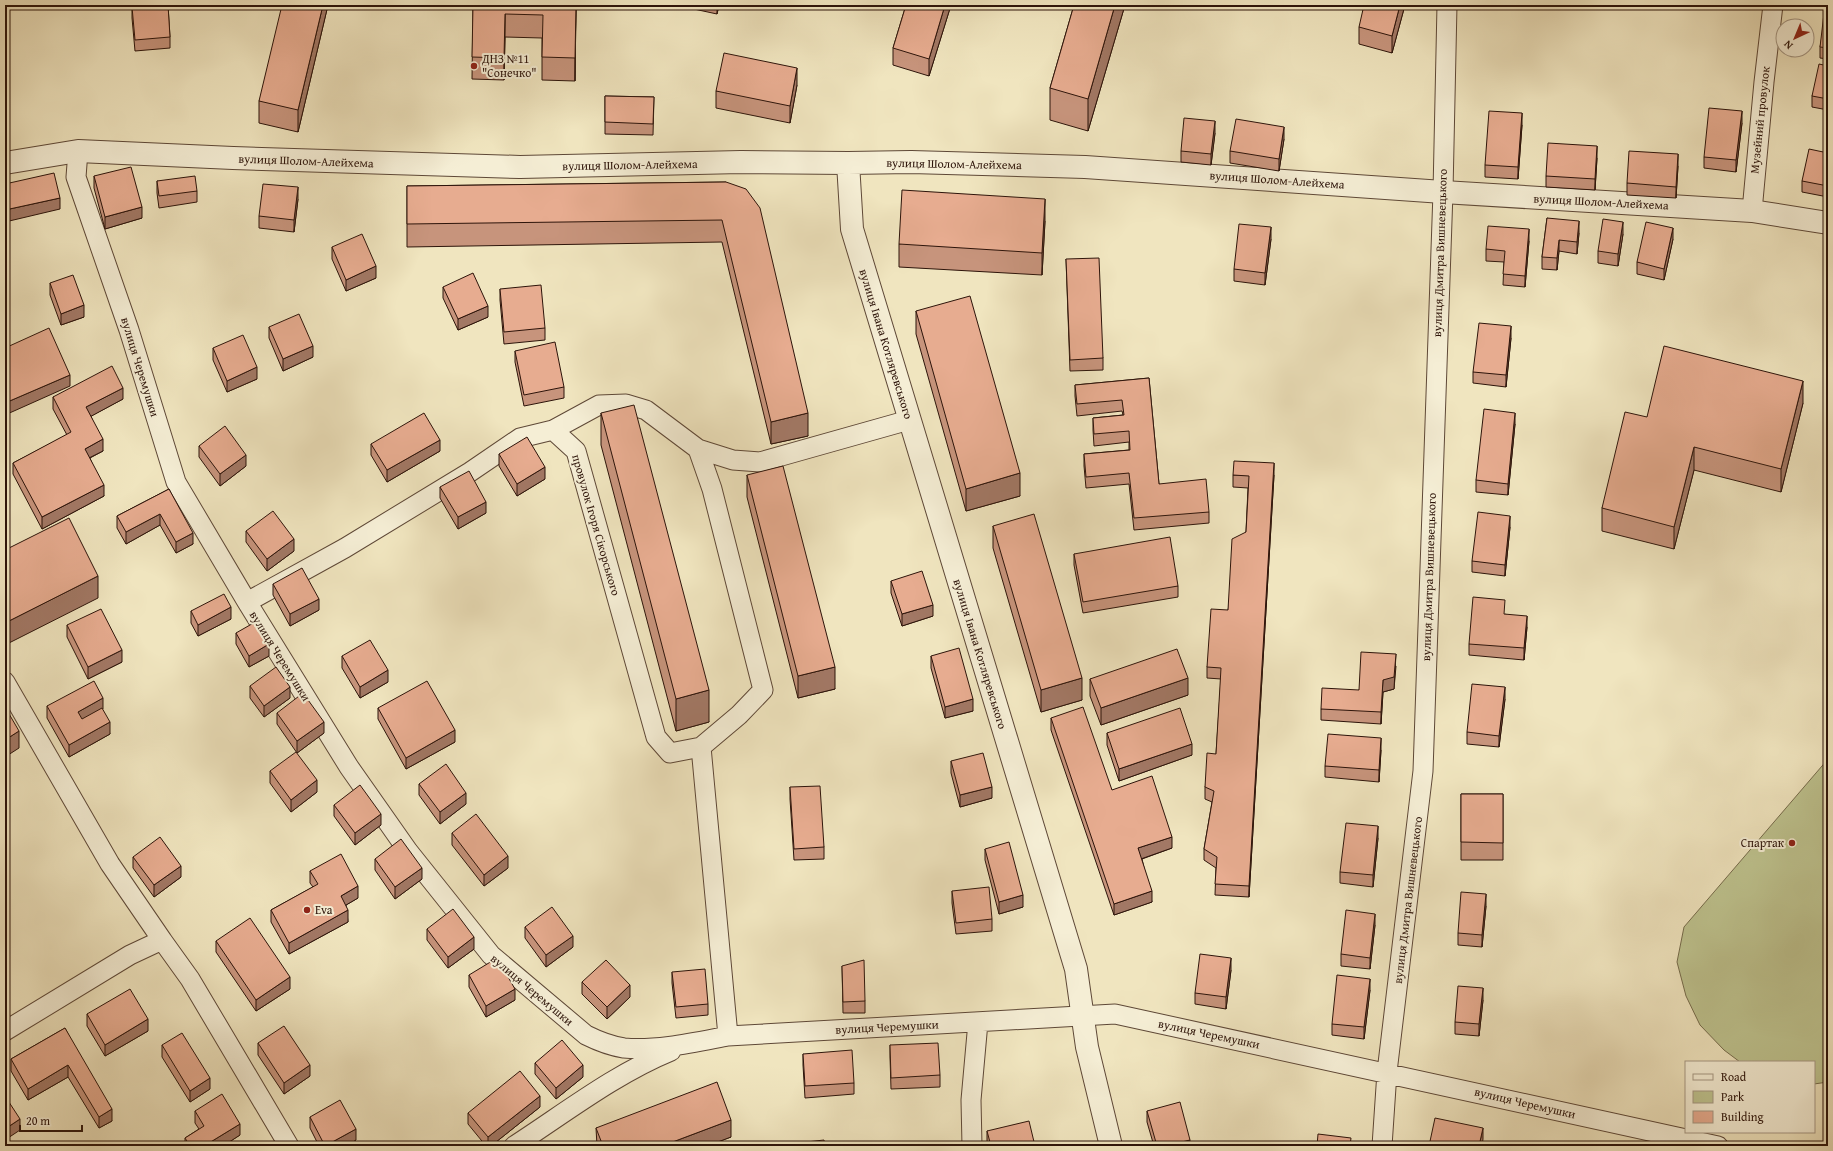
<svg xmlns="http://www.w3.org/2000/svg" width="1833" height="1151" font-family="'Gentium Book Plus',serif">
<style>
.green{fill:#bec38f;stroke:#766c4c}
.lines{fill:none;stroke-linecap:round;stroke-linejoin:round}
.minor-casing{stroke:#5e4837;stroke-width:21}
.tertiary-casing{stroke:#5e4837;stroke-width:24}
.minor{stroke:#f5eed5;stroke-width:19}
.tertiary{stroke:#f5eed5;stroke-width:22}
.wall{fill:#c7947c;stroke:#2d140a}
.shaded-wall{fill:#a27865;stroke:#2d140a}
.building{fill:#e7ac90;stroke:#2d140a}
.poi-dot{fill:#8f2418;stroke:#f5eed5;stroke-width:1.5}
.labels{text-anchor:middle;stroke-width:4;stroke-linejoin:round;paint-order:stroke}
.poi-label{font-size:12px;fill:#2d140a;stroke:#f5eed5;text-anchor:start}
.street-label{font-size:12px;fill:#2d140a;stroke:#f5eed5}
</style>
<rect width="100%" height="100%" fill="#f0e5bf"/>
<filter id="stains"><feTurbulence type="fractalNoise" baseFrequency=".005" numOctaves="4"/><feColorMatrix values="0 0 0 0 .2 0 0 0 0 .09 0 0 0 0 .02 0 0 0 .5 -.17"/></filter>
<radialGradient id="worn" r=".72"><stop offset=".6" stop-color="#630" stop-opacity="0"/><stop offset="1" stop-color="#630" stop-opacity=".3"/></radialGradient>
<path class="green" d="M1828,759V1082L1814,1084V1062H1740L1724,1050L1700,1025L1686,996L1677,962L1684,927Z"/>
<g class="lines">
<defs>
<path id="minor" d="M78,151L76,177L129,330L176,482L247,602L349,767L408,851L491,955L586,1035C598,1041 611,1046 624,1048C657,1051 696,1042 728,1036L1115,1014L1718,1146
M1752,211L1764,82L1773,5
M553,430L599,405L626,404L646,410L698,449L733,460L760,462L909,420
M698,449L712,489L763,690L739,715L701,747
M247,602L345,548L470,472L520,438L553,430L576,451L656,737L670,753L701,747L728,1036
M5,682L110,864L162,940L130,955L5,1031
M162,940L190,979L289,1146
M514,1146C565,1113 615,1074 671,1051
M972,1146L971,1100L978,1022
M1382,1146L1387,1072L1423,771L1443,192L1447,5"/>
<path id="tertiary" d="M5,163L78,151L233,158L520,167L741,162L848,163L911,162L1085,167L1443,192L1752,211L1828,223
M848,163L852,229L1076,969L1087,1047L1111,1146"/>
</defs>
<use href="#minor" class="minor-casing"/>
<use href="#tertiary" class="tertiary-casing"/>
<use href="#minor" class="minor"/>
<use href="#tertiary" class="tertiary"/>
</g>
<path class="wall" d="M155,5H176V7L168,5L170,37V48L135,51L132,18V7Z
M328,5L298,132L259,123V101Z
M473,5H576L575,81L542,80V38L505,37L504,80L472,79Z
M680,5H719L717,14L680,6Z
M906,5H951L929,76L893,65V48Z
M1074,5H1125L1088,131L1050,120V88Z
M1405,5L1392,53L1359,44V27Z
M1828,5V59L1820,58V47Z
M1828,66V110L1812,107V96Z
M797,85L790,123L716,108V91Z
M605,96L654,97L653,135L605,134Z
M1742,123L1736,172L1704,168V157Z
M1522,125L1518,179L1485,177V165Z
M1215,133L1211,165L1181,162V151Z
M1284,139L1279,171L1230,163V151Z
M1828,153V197L1802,192V181Z
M1597,158L1595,190L1546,187V176Z
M1678,166L1676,198L1627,195V183Z
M94,176L142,218L105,229L94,188Z
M157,181L197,191V202L159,208L157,193Z
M726,182L808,436L771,444L722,242L407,247V186Z
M298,199L294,232L259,228V216Z
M1547,218L1579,233L1577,254L1559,251L1557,270L1542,269V257Z
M1045,221L1042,275L899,267V244Z
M1623,234L1618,266L1598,263V251Z
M1271,239L1265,285L1234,281V269Z
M1673,239L1664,280L1637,274V262Z
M1529,241L1525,287L1503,285L1504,262L1486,261V249Z
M332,247L376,278L346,291L332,259Z
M1066,259L1103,358V370L1070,371Z
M50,283L84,317L61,325L50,295Z
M443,287L488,317L458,330L443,298Z
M500,289L545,328V340L504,344L500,300Z
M916,311L1020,496L966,511L916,334Z
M269,327L313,357L283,371L269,338Z
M1511,338L1506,387L1473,383V372Z
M213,348L257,379L227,392L213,360Z
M515,351L564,387V398L524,406L515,362Z
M1149,378L1159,484L1209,512V523L1134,530L1129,484L1086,488L1084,466V454L1129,450V442L1094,446L1093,430V418L1123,415L1122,411L1077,416L1075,396V385Z
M53,397L123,399L91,416L103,451L90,458L104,496L42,529L13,474V463L67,435L53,409Z
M1803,403L1781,492L1694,470L1674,549L1602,531V508L1647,417Z
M601,413L709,722L676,731L601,445Z
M1515,424L1508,495L1476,492V480Z
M371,444L440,451L387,482L371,455Z
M199,446L246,466L220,486L199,457Z
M499,454L545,479L517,496L499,466Z
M747,475L835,689L798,698L747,497Z
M1233,475H1274L1249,897L1215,895L1216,868L1204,860V849L1212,802L1205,799V787L1216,754L1221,679L1207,678V667L1228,610L1246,532L1248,488L1233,487Z
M440,487L486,513L458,529L440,498Z
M169,489L193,544L176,553L160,525L126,544L117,528V516Z
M993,526L1082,700L1041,712L993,548Z
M1510,527L1505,576L1472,572V561Z
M246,531L294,551L267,571L246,542Z
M1074,554L1178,586V597L1083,613L1074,565Z
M891,581L933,616L902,626L891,593Z
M273,584L319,610L290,626L273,595Z
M191,611L231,619L198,636L191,623Z
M1505,614L1527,627L1524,660L1469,655V644Z
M67,625L122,662L88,679L67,637Z
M236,633L269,656L249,667L236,644Z
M342,656L388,682L360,698L342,668Z
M931,656L973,711L945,718L931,668Z
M1396,666L1394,689L1383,692L1381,724L1321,720V709L1359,690Z
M1090,679L1188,695L1101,725L1090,696Z
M250,686L290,698L264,717L250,698Z
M1505,699L1499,747L1467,744V732Z
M47,706L103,710L110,734L69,757L47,718Z
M378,708L455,742L406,769L378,719Z
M277,713L324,733L297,753L277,724Z
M1051,718L1112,790L1172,848L1142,859L1152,902L1114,915L1051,730Z
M1107,733L1192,755L1119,781L1107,745Z
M1381,750L1379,782L1325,777V766Z
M951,761L992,798L960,807L951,773Z
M270,771L317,792L291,812L270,783Z
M419,784L466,804L440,824L419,795Z
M790,787L824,847V859L794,860L790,799Z
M1461,794H1503V860H1461Z
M334,805L381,825L355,845L334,816Z
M452,833L508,868L484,886L452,845Z
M1378,838L1373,887L1340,883V872Z
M985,849L1023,907L999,914L985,860Z
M133,857L181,877L154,897L133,868Z
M375,859L422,879L395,899L375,870Z
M310,871L358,898L346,905L348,922L289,954L271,922V910L313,887L310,883Z
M952,891L992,919V931L956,934L952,903Z
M1486,906L1482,947L1458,945V933Z
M1375,925L1370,969L1341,966V954Z
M525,927L573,947L546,967L525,938Z
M427,929L474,949L448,968L427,940Z
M216,941L290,989L256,1011L216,952Z
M842,966L865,1001V1013H843Z
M1231,970L1226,1009L1195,1004V993Z
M672,972L708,1004V1015L676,1018L672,983Z
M469,975L515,1000L486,1017L469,987Z
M582,982L630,997L607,1019L582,994Z
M1370,990L1364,1039L1332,1035V1024Z
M1483,1000L1479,1036L1455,1034V1022Z
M87,1014L148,1031L105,1056L87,1026Z
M65,1028L112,1121L99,1128L68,1077L28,1100L11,1071V1059Z
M258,1043L310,1076L284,1094L258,1055Z
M162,1045L210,1089L190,1102L162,1057Z
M890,1045L940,1075V1087L891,1089L890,1057Z
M803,1054L854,1083V1094L805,1098L803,1065Z
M535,1063L583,1077L556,1099L535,1074Z
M540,1107L491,1146H486L468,1124V1113Z
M195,1111L240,1135L223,1146H185V1138L199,1129L195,1123Z
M1147,1111L1190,1146H1154L1147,1122Z
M310,1117L356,1140L346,1146H319L310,1128Z
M596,1128L731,1137L707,1146H597Z
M987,1131L1035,1146H987Z"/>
<path class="shaded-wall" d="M323,5H328L298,132V110Z
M576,5L575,81V58Z
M717,5H719L717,14Z
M945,5H951L929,76V59Z
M1115,5H1125L1088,131V99Z
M1400,5H1405L1392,53V36Z
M505,14V37L504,80V58Z
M797,68V85L790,123V106Z
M1742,111V123L1736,172V160Z
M1522,113V125L1518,179V167Z
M1215,121V133L1211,165V154Z
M1284,127V139L1279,171V159Z
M1597,146V158L1595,190V179Z
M1678,154V166L1676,198V187Z
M298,187V199L294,232V220Z
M60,198V209L5,222V210Z
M1045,199V221L1042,275V253Z
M142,207V218L105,229V217Z
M1579,221V233L1577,254V242Z
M1623,222V234L1618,266V254Z
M1271,227V239L1265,285V273Z
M1673,228V239L1664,280V269Z
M1529,229V241L1525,287V276Z
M1559,240V251L1557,270V258Z
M376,266V278L346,291V280Z
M84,305V317L61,325V314Z
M488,306V317L458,330V319Z
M1511,326V338L1506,387V375Z
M313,346V357L283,371V359Z
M257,367V379L227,392V381Z
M70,375V386L5,415V403Z
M1803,381V403L1781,492V469Z
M123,388V399L86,419V407Z
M808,413V436L771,444V422Z
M1515,413V424L1508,495V484Z
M103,439V451L85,460V449Z
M440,440V451L387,482V470Z
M1694,447V470L1674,549V527Z
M246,455V466L220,486V474Z
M1274,463V475L1249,897V886Z
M545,467V479L517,496V484Z
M1020,473V496L966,511V489Z
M104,485V496L42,529V517Z
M486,502V513L458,529V517Z
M160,514V525L126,544V532Z
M1510,516V527L1505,576V565Z
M193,533V544L176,553V542Z
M294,539V551L267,571V559Z
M98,576V598L5,645V623Z
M319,599V610L290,626V614Z
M933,605V616L902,626V614Z
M231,607V619L198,636V625Z
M1527,616V627L1524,660V648Z
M269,644V656L249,667V656Z
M122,650V662L88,679V667Z
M1396,654L1394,689L1383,692L1381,724V712L1383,680Z
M835,667V689L798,698V676Z
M388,670V682L360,698V687Z
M1082,678V700L1041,712V690Z
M1188,678V695L1101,725V708Z
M290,687V698L264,717V706Z
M1505,687V699L1499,747V736Z
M709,690V722L676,731V699Z
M103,698V709L78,723V712Z
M973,699V711L945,718V707Z
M110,722V734L69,757V745Z
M324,722V733L297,753V741Z
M455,730V742L406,769V758Z
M19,731V748L5,757V740Z
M1381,738V750L1379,782V770Z
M1192,744V755L1119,781V769Z
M317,780V792L291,812V800Z
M992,787V798L960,807V795Z
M466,793V804L440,824V812Z
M381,814V825L355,845V833Z
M1378,826V838L1373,887V875Z
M1172,837V848L1138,860V848Z
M508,856V868L484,886V875Z
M181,866V877L154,897V885Z
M422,868V879L395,899V887Z
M358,886V898L341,908V896Z
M1152,891V902L1114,915V904Z
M1486,894V906L1482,947V935Z
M1023,895V907L999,914V902Z
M348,910V922L289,954V943Z
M1375,914V925L1370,969V958Z
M573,936V947L546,967V955Z
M474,937V949L448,968V957Z
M1231,958V970L1226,1009V997Z
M290,977V989L256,1011V1000Z
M1370,979V990L1364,1039V1027Z
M630,985V997L607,1019V1007Z
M1483,988V1000L1479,1036V1024Z
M515,989V1000L486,1017V1006Z
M148,1019V1031L105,1056V1045Z
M68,1065V1077L28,1100V1089Z
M310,1065V1076L284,1094V1083Z
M583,1065V1077L556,1099V1088Z
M210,1078V1089L190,1102V1091Z
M540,1096V1107L491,1146H488V1137Z
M112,1109V1121L99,1128V1117Z
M20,1119V1130L5,1140V1129Z
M731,1120V1137L707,1146H662Z
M240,1124V1135L223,1146H204Z
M1483,1128V1139L1482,1146H1479Z
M356,1129V1140L346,1146H325Z
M1190,1140V1146H1165Z"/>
<path class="building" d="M155,5H168L170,37L135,40L132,7Z
M282,5H323L298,110L259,101Z
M473,5H576L575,58L542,57L543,15L505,14L504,58L472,57Z
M906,5H945L929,59L893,48Z
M1074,5H1115L1088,99L1050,88Z
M1364,5H1400L1392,36L1359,27Z
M1825,5H1828V48L1820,47Z
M724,53L797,68L790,106L716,91Z
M1819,64L1828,66V99L1812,96Z
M605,96L654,97L653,124L605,122Z
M1709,108L1742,111L1736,160L1704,157Z
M1489,111L1522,113L1518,167L1485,165Z
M1184,118L1215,121L1211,154L1181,151Z
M1236,119L1284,127L1279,159L1230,151Z
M1548,143L1597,146L1595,179L1546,176Z
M1809,149L1828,153V186L1802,181Z
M1629,151L1678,154L1676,187L1627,183Z
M131,167L142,207L105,217L94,176Z
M54,173L60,198L5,210V184Z
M195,176L197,191L159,196L157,181Z
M726,182L746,189L760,208L808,413L771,422L722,220L407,224V186Z
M263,184L298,187L294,220L259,216Z
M902,190L1045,199L1042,253L899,244Z
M1547,218L1579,221L1577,242L1559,240L1557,258L1542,257Z
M1603,219L1623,222L1618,254L1598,251Z
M1646,222L1673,228L1664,269L1637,262Z
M1239,224L1271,227L1265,273L1234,269Z
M1488,226L1529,229L1525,276L1503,274L1505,251L1486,249Z
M362,234L376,266L346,280L332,247Z
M1099,258L1103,358L1070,360L1066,259Z
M473,273L488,306L458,319L443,287Z
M73,275L84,305L61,314L50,283Z
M541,285L545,328L504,332L500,289Z
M970,296L1020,473L966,489L916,311Z
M299,314L313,346L283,359L269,327Z
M1479,323L1511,326L1506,375L1473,372Z
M49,328L70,375L5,403V348Z
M243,335L257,367L227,381L213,348Z
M555,342L564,387L524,395L515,351Z
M1664,346L1803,381L1781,469L1694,447L1674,527L1602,508L1625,412L1647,417Z
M112,366L123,388L86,407L103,439L85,449L104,485L42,517L13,463L71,432L53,397Z
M1149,378L1159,484L1206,479L1209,512L1134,518L1129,473L1086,477L1084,454L1130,450L1129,431L1094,434L1093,418L1124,415L1122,400L1077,404L1075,385Z
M634,405L709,690L676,699L601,413Z
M1484,409L1515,413L1508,484L1476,480Z
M424,413L440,440L387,470L371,444Z
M225,426L246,455L220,474L199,446Z
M527,437L545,467L517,484L499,454Z
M1234,461L1274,463L1249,886L1215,884L1217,857L1204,849L1214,791L1205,787L1207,753L1216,754L1221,668L1207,667L1211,609L1228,610L1232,539L1246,532L1249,476L1233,475Z
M783,466L835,667L798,676L747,475Z
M469,471L486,502L458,517L440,487Z
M169,489L193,533L176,542L160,514L126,532L117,516Z
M273,511L294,539L267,559L246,531Z
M1478,512L1510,516L1505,565L1472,561Z
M1034,514L1082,678L1041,690L993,526Z
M69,518L98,576L5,623V550Z
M1170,537L1178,586L1083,602L1074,554Z
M302,568L319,599L290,614L273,584Z
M922,571L933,605L902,614L891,581Z
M224,594L231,607L198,625L191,611Z
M1473,597L1505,600L1504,614L1527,616L1524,648L1469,644Z
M101,609L122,650L88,667L67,625Z
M257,621L269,644L249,656L236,633Z
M370,640L388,670L360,687L342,656Z
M959,648L973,699L945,707L931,656Z
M1177,649L1188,678L1101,708L1090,679Z
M1361,652L1396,654L1394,677L1383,680L1381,712L1321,709L1322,688L1359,690Z
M276,667L290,687L264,706L250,686Z
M94,681L103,698L78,712L82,719L102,708L110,722L69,745L47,706Z
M427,681L455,730L406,758L378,708Z
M1472,684L1505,687L1499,736L1467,732Z
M303,693L324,722L297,741L277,713Z
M5,707L19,731L5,740Z
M1083,707L1112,790L1152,776L1172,837L1138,848L1152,891L1114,904L1051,718Z
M1180,708L1192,744L1119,769L1107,733Z
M1328,734L1381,738L1379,770L1325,766Z
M296,752L317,780L291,800L270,771Z
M983,753L992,787L960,795L951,761Z
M446,764L466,793L440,812L419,784Z
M360,785L381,814L355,833L334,805Z
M820,786L824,847L794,849L790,787Z
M1461,794H1503V843L1461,842Z
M476,814L508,856L484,875L452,833Z
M1346,823L1378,826L1373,875L1340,872Z
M160,837L181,866L154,885L133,857Z
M401,839L422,868L395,887L375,859Z
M1009,842L1023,895L999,902L985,849Z
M341,854L358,886L341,896L348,910L289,943L271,910L318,884L310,871Z
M989,887L992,919L956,923L952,891Z
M1461,892L1486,894L1482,935L1458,933Z
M552,907L573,936L546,955L525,927Z
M453,909L474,937L448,957L427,929Z
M1346,910L1375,914L1370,958L1341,954Z
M250,918L290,977L256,1000L216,941Z
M1200,954L1231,958L1226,997L1195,993Z
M497,958L515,989L486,1006L469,975Z
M606,960L630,985L607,1007L582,982Z
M864,960L865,1001L843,1002L842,966Z
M705,969L708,1004L676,1007L672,972Z
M1337,975L1370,979L1364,1027L1332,1024Z
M1458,986L1483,988L1479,1024L1455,1022Z
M130,989L148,1019L105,1045L87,1014Z
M284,1026L310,1065L284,1083L258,1043Z
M65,1028L112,1109L99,1117L68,1065L28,1089L11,1059Z
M182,1033L210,1078L190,1091L162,1045Z
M562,1040L583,1065L556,1088L535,1063Z
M938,1043L940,1075L891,1078L890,1045Z
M852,1050L854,1083L805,1086L803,1054Z
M520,1071L540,1096L488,1137L468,1113Z
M717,1082L731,1120L662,1146H603L596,1128Z
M222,1094L240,1124L204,1146H190L185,1138L204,1126L195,1111Z
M5,1096L20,1119L5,1129Z
M340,1100L356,1129L325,1146L310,1117Z
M1180,1102L1190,1140L1165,1146H1157L1147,1111Z
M1435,1118L1483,1128L1479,1146H1429Z
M1029,1121L1035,1146H991L987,1131Z
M1318,1134L1351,1138L1350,1146H1317Z
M824,1140L825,1146H789V1144Z"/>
<g class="poi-dot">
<circle cx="474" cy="66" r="4"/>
<circle cx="1792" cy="843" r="4"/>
<circle cx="307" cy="910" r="4"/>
</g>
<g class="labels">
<g class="poi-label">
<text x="482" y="63">ДНЗ №11<tspan x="482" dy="14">"Сонечко"</tspan></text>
<text x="1784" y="847" text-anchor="end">Спартак</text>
<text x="315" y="914">Eva</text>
</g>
<g class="street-label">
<text transform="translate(1760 120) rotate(-84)" y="4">Музейний провулок</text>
<text transform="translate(306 161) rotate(2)" y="4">вулиця Шолом-Алейхема</text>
<text transform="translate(954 164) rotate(1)" y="4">вулиця Шолом-Алейхема</text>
<text transform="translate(630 165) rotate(-1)" y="4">вулиця Шолом-Алейхема</text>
<text transform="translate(1277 180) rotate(4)" y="4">вулиця Шолом-Алейхема</text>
<text transform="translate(1601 202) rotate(3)" y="4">вулиця Шолом-Алейхема</text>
<text transform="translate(1440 253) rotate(-88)" y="4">вулиця Дмитра Вишневецького</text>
<text transform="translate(886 344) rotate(73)" y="4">вулиця Івана Котляревського</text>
<text transform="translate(140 367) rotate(73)" y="4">вулиця Черемушки</text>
<text transform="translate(596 525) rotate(74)" y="4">провулок Ігоря Сікорського</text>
<text transform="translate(1429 577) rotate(-88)" y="4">вулиця Дмитра Вишневецького</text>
<text transform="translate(980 654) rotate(73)" y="4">вулиця Івана Котляревського</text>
<text transform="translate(280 656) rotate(58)" y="4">вулиця Черемушки</text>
<text transform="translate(1408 900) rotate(-83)" y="4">вулиця Дмитра Вишневецького</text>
<text transform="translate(532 990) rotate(40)" y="4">вулиця Черемушки</text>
<text transform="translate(887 1027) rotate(-3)" y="4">вулиця Черемушки</text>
<text transform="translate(1209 1034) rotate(12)" y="4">вулиця Черемушки</text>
<text transform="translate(1525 1103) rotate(13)" y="4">вулиця Черемушки</text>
</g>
</g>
<rect width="1833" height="1151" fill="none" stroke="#f0e5bf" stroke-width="20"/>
<rect x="6" y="6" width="1821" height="1139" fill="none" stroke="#2d140a" stroke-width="2"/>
<rect x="10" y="10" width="1813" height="1131" fill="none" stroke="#2d140a"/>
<rect x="1685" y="1061" width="130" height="72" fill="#f5eed5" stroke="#a59784"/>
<rect x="1693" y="1074" width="20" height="6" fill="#f5eed5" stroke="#a59784"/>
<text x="1721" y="1081" font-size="12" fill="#2d140a">Road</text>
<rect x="1693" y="1091" width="20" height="12" fill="#bec38f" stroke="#a59784"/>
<text x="1721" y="1101" font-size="12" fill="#2d140a">Park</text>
<rect x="1693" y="1111" width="20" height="12" fill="#e7ac90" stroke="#a59784"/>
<text x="1721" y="1121" font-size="12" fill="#2d140a">Building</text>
<g transform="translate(1795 38) rotate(224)"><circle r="19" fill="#f5eed5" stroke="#a59784"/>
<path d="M0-3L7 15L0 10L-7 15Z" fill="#8f2418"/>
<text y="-6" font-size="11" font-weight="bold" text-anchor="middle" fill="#2d140a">N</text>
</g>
<path d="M20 1125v6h62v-6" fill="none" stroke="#2d140a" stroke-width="2"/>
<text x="26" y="1125" font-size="12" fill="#2d140a" stroke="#f5eed5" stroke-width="3" paint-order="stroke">20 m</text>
<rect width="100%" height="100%" filter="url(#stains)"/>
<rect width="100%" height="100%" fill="url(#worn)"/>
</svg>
